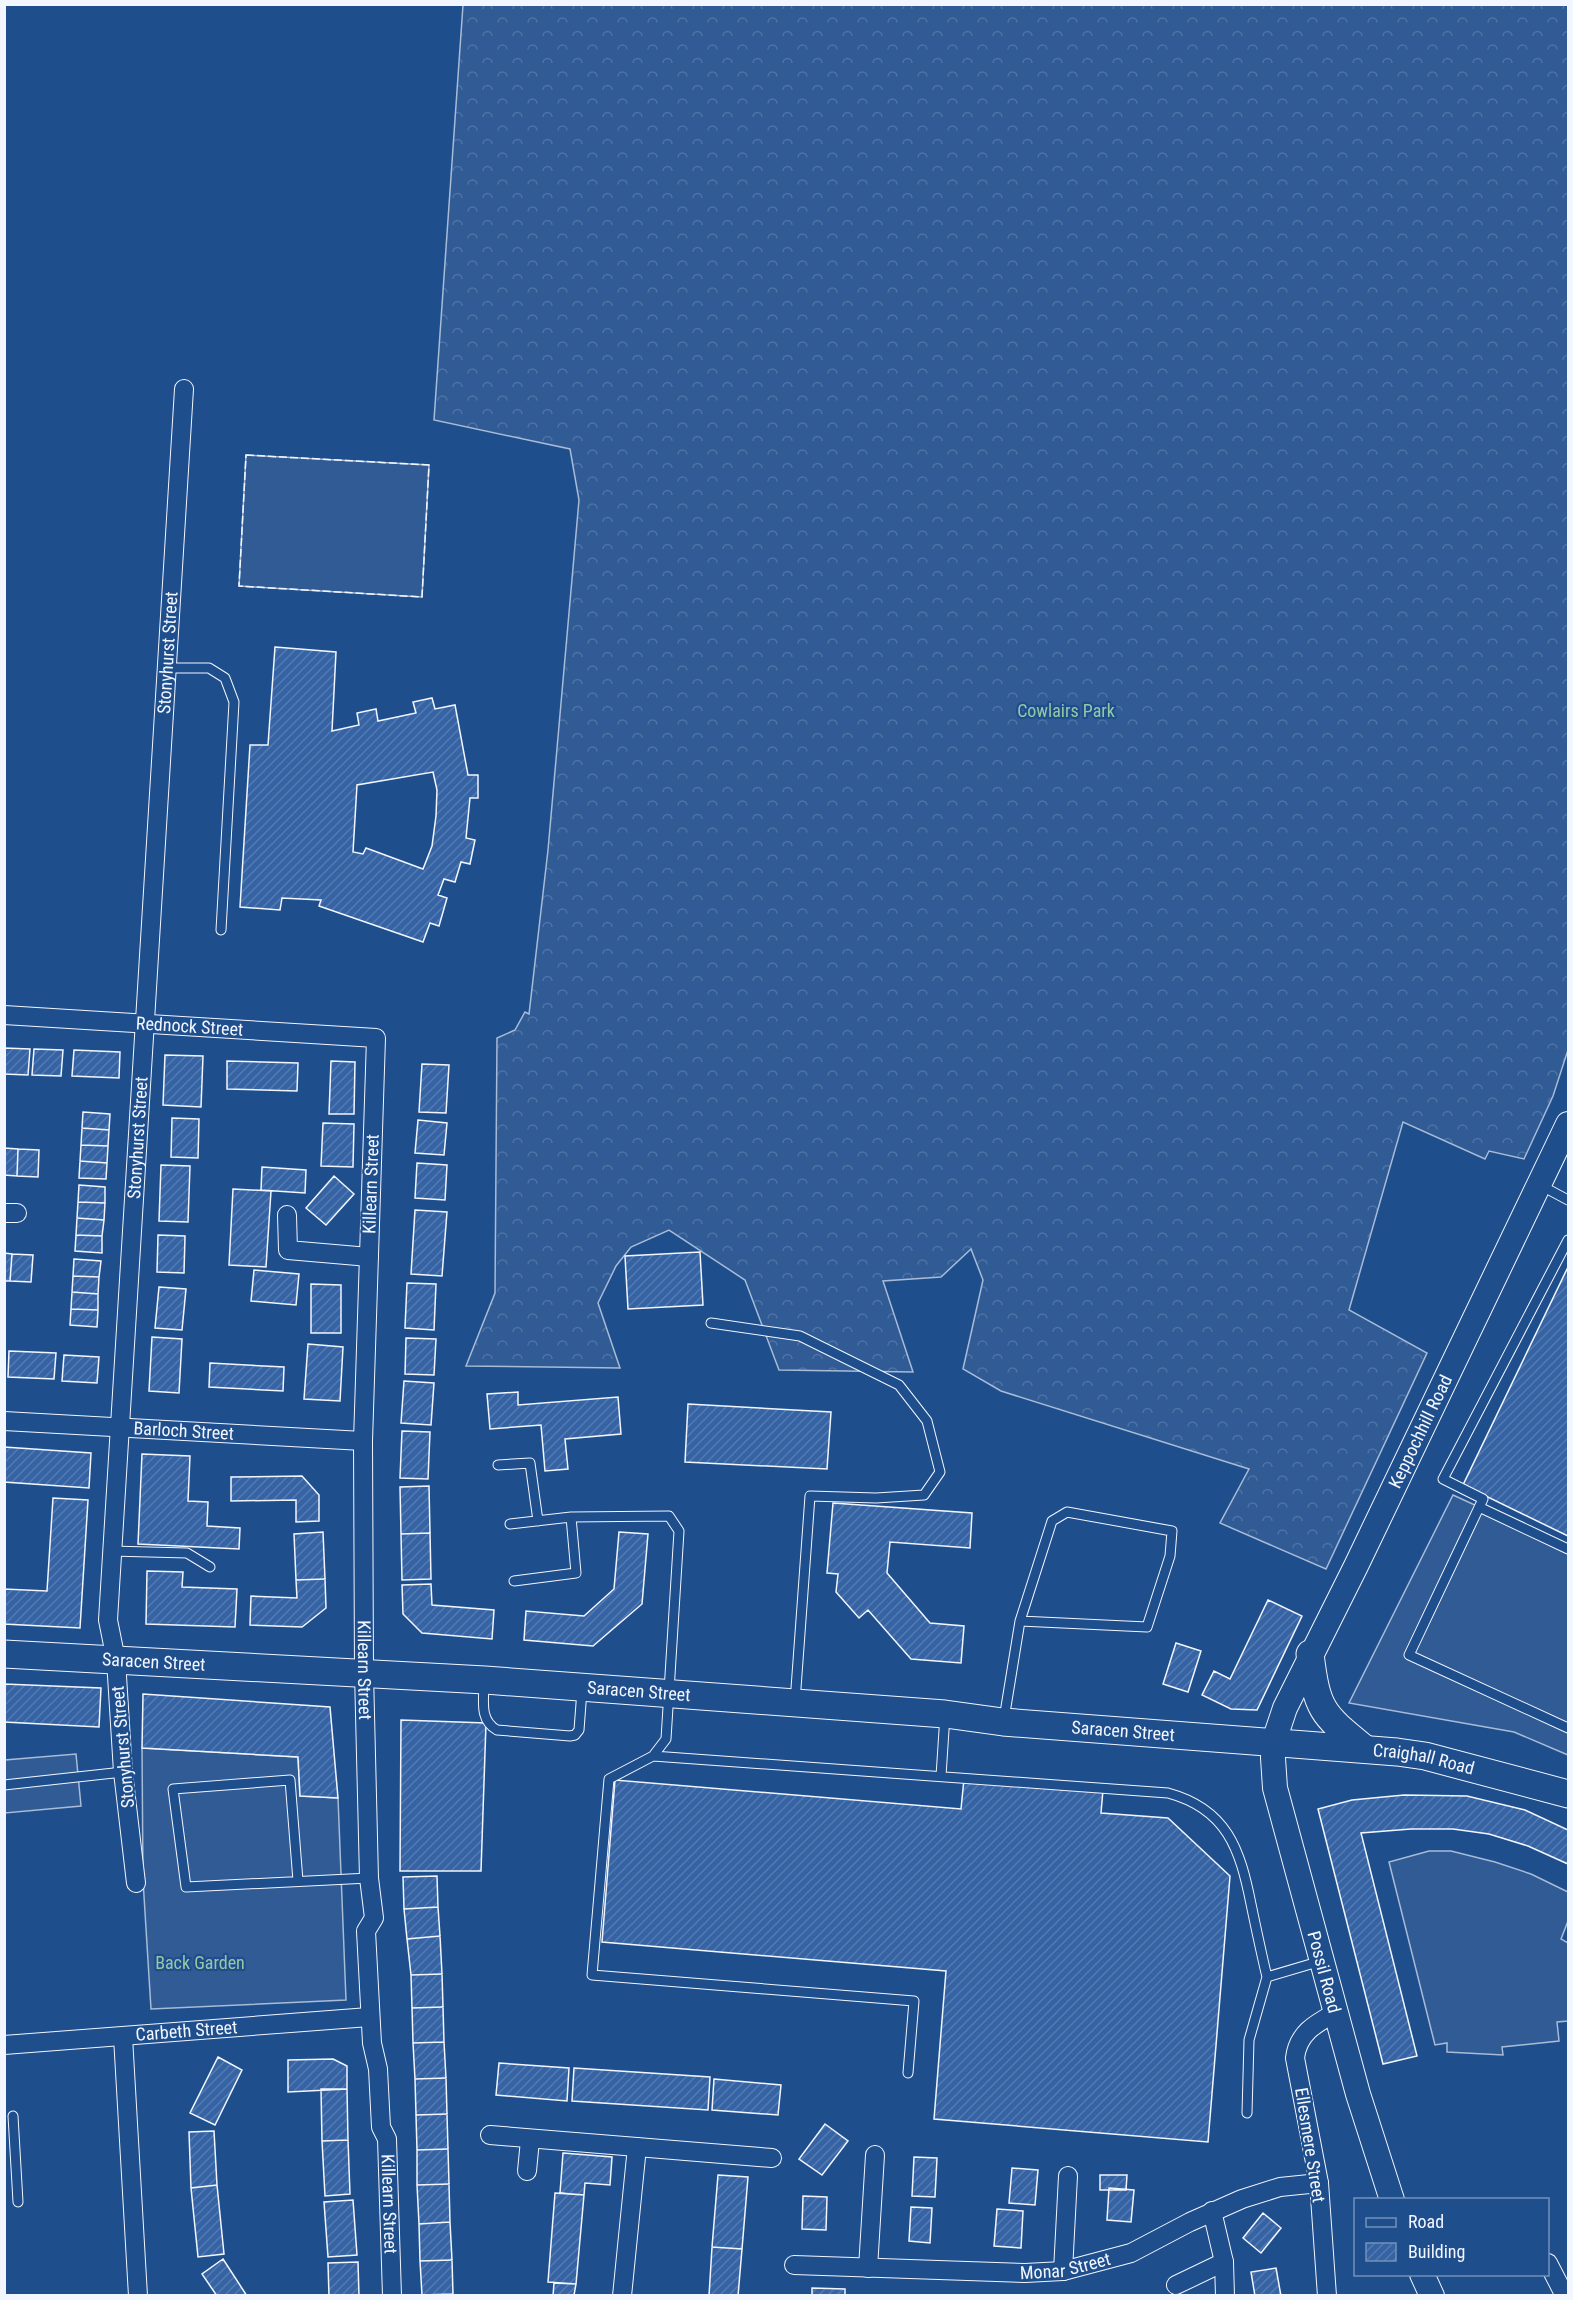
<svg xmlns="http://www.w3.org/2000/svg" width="1573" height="2300" font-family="'Roboto Condensed',sans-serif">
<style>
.forest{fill:url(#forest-crowns);stroke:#a8bbd7;stroke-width:1.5}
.built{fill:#305b95;stroke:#a8bbd7;stroke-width:1.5}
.building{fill:url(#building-hatch);stroke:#f2f6ff;stroke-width:1.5;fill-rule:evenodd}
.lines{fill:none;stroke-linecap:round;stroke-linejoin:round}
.lane-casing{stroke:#f2f6ff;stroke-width:11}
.street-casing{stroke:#f2f6ff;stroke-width:20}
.secondary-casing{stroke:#f2f6ff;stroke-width:26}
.primary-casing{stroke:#f2f6ff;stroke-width:29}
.lane{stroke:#1f4e8c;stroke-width:9}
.street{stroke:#1f4e8c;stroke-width:18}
.secondary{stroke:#1f4e8c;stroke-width:24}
.primary{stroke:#1f4e8c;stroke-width:27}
.fence{stroke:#f2f6ff;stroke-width:1.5;stroke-dasharray:8 3;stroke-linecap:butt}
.labels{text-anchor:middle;stroke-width:4.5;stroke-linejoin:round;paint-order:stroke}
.street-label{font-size:18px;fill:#f2f6ff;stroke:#1f4e8c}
.park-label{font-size:18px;fill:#97c8a6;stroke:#1f4e8c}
</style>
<defs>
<pattern id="forest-crowns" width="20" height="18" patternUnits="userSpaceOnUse" patternTransform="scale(1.5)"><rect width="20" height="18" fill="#305b95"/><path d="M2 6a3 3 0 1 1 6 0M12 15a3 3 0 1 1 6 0" fill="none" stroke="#4e73a5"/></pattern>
<pattern id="building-hatch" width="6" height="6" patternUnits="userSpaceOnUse" patternTransform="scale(1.5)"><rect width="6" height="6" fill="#3563a3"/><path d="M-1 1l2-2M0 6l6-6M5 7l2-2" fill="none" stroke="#537ab1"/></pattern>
</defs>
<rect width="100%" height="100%" fill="#1f4e8c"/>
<path class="forest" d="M463,5H1568V1050L1553,1096L1524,1159L1489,1151L1485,1159L1403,1122L1349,1310L1427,1353L1326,1569L1220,1523L1249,1469L1001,1391L963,1369L983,1280L971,1249L941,1277L883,1281L913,1372L779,1370L745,1280L669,1230L631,1247L616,1266L598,1303L620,1368L466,1366L495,1293L497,1038L515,1030L525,1012L529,1014L548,850L579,500L570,449L434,420Z"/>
<path class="built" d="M246,455L429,465L422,597L239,586Z
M1453,1495L1568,1548V1755L1514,1732L1349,1703Z
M142,1748L298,1757L300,1796L338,1798L346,2000L151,2009L143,1880Z
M76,1754L81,1806L5,1813V1760Z
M1429,1851H1451L1495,1862L1531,1874L1568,1892V1921L1561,1939L1568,1943V2021L1557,2022L1559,2041L1502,2047L1503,2055L1447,2052V2043L1435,2045L1389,1862Z"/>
<path class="building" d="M275,647L336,652L332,731L359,725L357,713L376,709L378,721L416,713L413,702L432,698L435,709L455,705L468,775H478V798H470L466,838L475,840L470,864L461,862L455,882L444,879L438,895L447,898L439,926L430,923L423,942L319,906L321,900L282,898L280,910L240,907L250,745H268ZM433,772L437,790L436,816L432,846L423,869L366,848L363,854L353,852L357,785Z
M4,1048L30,1049L28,1075L4,1074Z
M34,1049L63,1050L61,1076L32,1075Z
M74,1050L120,1052L119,1078L72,1076Z
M165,1055L203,1056L201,1107L163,1105Z
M227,1061L298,1063L297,1091L227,1089Z
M331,1061L355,1062L354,1114H329Z
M422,1064L449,1065L446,1113L419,1112Z
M83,1112L110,1114L109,1130L82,1128Z
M172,1118L199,1119L198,1158L171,1157Z
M418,1120L447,1123L444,1155L415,1153Z
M323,1123L354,1124L353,1167L321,1166Z
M82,1128L109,1130L108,1146L81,1145Z
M81,1145L108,1146L107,1163L80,1161Z
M4,1148L18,1149L17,1176L4,1175Z
M18,1149L39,1150L38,1177L17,1176Z
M80,1161L107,1163L106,1179L79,1178Z
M417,1163L447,1165L445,1200L415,1198Z
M161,1165L190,1166L188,1222L159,1221Z
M262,1167L306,1170L305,1193L261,1190Z
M334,1176L354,1194L326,1225L306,1208Z
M79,1185L105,1187V1203L78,1202Z
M233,1189L271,1191L266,1267L229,1265Z
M78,1202L105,1203L104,1220L77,1218Z
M415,1210L447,1212L442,1276L411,1274Z
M77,1218L104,1220L102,1236L76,1235Z
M76,1235L102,1236V1253L75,1251Z
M158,1235L185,1236L184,1273L157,1272Z
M700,1252L703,1305L628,1309L625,1256Z
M4,1253L12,1254L10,1281H4Z
M12,1254L33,1255L31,1282L10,1281Z
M74,1259L101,1261L99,1277L73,1276Z
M1568,1267V1536L1463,1485Z
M254,1270L299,1274L296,1305L251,1301Z
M73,1276L99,1277L98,1294L72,1292Z
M407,1283L436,1284L434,1330L405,1328Z
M311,1284L341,1285V1333H311Z
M159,1287L186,1289L182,1330L155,1328Z
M72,1292L98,1294V1310L71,1309Z
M71,1309L98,1310L97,1327L70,1325Z
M152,1337L182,1339L179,1393L149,1391Z
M406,1338L436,1339L434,1375L405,1374Z
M308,1344L343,1347L340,1401L304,1399Z
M9,1351L56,1353L54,1379L8,1377Z
M64,1355L99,1357L97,1383L62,1381Z
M210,1363L284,1367L283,1391L209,1387Z
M404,1381L434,1383L431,1425L401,1423Z
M518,1392V1405L618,1397L621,1434L565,1439L568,1469L545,1471L541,1425L490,1429L487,1394Z
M688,1404L831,1412L827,1469L685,1462Z
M402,1431L430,1432L428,1479L400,1478Z
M4,1447L91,1453L89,1488L4,1482Z
M142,1454L190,1456L188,1501L208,1502L207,1526L240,1528L239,1549L138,1544Z
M302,1476L319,1495V1521L296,1522V1500L231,1501V1477Z
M429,1486L430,1533L401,1534L400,1487Z
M53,1498L88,1500L80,1628L4,1624V1589L47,1591Z
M833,1503L972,1513L970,1548L890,1542L887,1573L930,1623L964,1626L961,1663L911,1659L868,1610L859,1618L836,1592L838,1574L827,1573Z
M323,1532L325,1579L296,1580L294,1534Z
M619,1532L648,1534L642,1604L593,1646L524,1640L526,1611L584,1616L614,1589Z
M430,1533L431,1579L402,1580L401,1534Z
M147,1571L183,1572L182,1587L237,1589L235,1627L146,1624Z
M325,1579L326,1608L302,1627L250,1625L251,1596L297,1598L296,1580Z
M431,1584L432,1605L494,1610L492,1639L422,1633L403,1614L402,1585Z
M1268,1600L1302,1616L1257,1710L1231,1709L1202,1695L1214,1671L1230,1679Z
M1176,1643L1201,1651L1188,1692L1163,1684Z
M4,1684L101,1688L99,1727L4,1722Z
M143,1694L330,1707L338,1798L300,1796L298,1757L142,1748Z
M401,1720L486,1723L481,1871H400Z
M964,1779L1103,1790L1101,1813L1168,1818L1230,1876L1208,2142L934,2119L946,1971L602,1942L615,1780L961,1809Z
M1404,1795L1467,1796L1525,1810L1568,1830V1864L1528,1846L1489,1834L1453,1829H1411L1361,1833L1417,2056L1383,2064L1318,1809L1352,1800Z
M437,1876L438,1907L404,1909L403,1877Z
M438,1907L440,1936L407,1939L404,1909Z
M440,1936L442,1974L411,1975L407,1939Z
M442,1974L443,2007L412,2008L411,1975Z
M443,2007L444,2042L413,2043L412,2008Z
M444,2042L446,2078L415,2079L413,2043Z
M218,2057L242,2070L215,2125L190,2113Z
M333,2059L347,2066V2089L288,2092V2060Z
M499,2063L569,2068L567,2101L496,2095Z
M574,2068L710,2077L708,2110L572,2101Z
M446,2078L447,2114L416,2115L415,2079Z
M714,2079L781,2085L778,2115L712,2110Z
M321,2089H347L348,2140L322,2141Z
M447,2114L448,2149L417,2150L416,2115Z
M825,2124L848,2141L822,2175L799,2159Z
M214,2131L217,2185L191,2188L189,2132Z
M348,2140L350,2194L325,2196L322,2141Z
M448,2149L449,2184L417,2185V2150Z
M563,2153L612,2157L610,2185L585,2183L584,2195L560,2193Z
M914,2157L937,2158L935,2197L912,2196Z
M1012,2168L1038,2170L1035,2205L1009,2203Z
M718,2175L748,2177L742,2249L712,2247Z
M1100,2175H1127L1126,2190H1100Z
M449,2184L450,2222L419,2224L417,2185Z
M217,2185L224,2254L198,2257L191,2188Z
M1109,2188L1134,2190L1131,2222L1107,2220Z
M555,2193L584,2195L576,2284L548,2282Z
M803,2196L827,2197L826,2230L802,2229Z
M353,2200L357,2255L328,2257L324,2202Z
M911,2207L932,2208L930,2243L909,2241Z
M997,2209L1023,2211L1021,2248L994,2246Z
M1263,2213L1281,2228L1261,2253L1243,2238Z
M450,2222L452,2260L420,2261L419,2224Z
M712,2247L742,2249L738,2296H709Z
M223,2259L247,2296H217L202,2274Z
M452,2260L453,2294L422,2295L420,2261Z
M358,2262L359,2296H329L328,2263Z
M1276,2268L1281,2296H1255L1251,2272Z
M554,2283L576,2284L574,2295L580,2296H553Z
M812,2288L845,2289V2296H812Z"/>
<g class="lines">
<defs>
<path id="lane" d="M167,668H209L225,678L234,702L221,930
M1540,1185L1568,1200
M1568,1240L1443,1479L1483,1499L1409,1655L1568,1728
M711,1323L800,1336L899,1385L927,1421L940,1472L924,1495L876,1498L810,1496L795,1702
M498,1465L530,1463L538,1521
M1479,1507L1568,1549
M510,1524L571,1517L669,1516L679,1531L666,1739L653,1756L609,1779L592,1975L914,2001L908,2073
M111,1551L187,1553L210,1567
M514,1581L576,1573L571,1517
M484,1683C484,1700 479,1720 497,1730L570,1736L575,1735L579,1730L582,1690
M1004,1719L1020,1621L1052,1521L1067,1512L1172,1531L1170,1556L1147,1627L1020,1621
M653,1756L1168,1793C1227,1809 1240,1849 1251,1904C1256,1928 1261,1952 1267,1977
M941,1776L945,1715
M4,1785L123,1772
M298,1881L290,1780L173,1789L186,1887L369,1878
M1247,2113L1249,2040L1267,1977L1321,1961
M13,2116L18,2202"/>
<g id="street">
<path id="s1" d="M4,1015L376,1038L363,1441L364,1673L369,1878L374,1918L366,1931L372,2043L378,2069L381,2127L387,2139L392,2296"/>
<path d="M4,1213H17"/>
<path d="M287,1215L288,1250L369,1257"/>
<path id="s2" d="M4,1421L363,1441"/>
<path id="s3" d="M136,1883L123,1772L116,1660L108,1620L184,389"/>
<path d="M123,2037L138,2296"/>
<path id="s4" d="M4,2045L369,2017"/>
<path d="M490,2135L772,2158"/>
<path d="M527,2171L530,2140"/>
<path d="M1212,2211L1224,2262L1225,2296"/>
<path d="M1548,2263L1565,2296"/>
<path id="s5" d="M794,2265L1025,2273L1063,2271L1131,2253L1190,2222L1242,2199L1280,2187L1319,2183"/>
<path d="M868,2268L875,2155"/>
<path d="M1063,2271L1068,2176"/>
<path d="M1176,2285L1224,2262"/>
<path d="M622,2296L637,2147"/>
<path d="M1327,2296L1319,2183L1295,2058C1298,2033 1315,2024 1335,2013"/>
</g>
<g id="secondary">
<path id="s6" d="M1392,2200L1358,2094L1275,1788L1273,1758L1274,1741L1285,1708L1356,1566L1568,1124"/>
<path d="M1422,2274L1432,2296"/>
</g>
<g id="primary">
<path id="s7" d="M4,1654L485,1680L945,1714L1003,1722L1397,1752L1425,1756L1568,1794"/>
<path d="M1310,1654C1317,1711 1322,1714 1365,1749"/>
</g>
</defs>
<use href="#lane" class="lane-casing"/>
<use href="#street" class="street-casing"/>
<use href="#secondary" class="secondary-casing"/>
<use href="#primary" class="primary-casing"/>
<use href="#lane" class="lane"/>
<use href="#street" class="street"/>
<use href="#secondary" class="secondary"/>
<use href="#primary" class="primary"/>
<path class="fence" d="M246,455L429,465L422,597L239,586Z"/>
</g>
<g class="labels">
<g class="street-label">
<text dy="6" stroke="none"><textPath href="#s3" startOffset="1234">Stonyhurst Street</textPath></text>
<text dy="6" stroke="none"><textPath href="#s1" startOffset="186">Rednock Street</textPath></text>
<text dy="6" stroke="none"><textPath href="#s3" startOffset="748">Stonyhurst Street</textPath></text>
<text transform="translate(371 1184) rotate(-88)" y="6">Killearn Street</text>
<text dy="6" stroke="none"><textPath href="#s2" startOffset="180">Barloch Street</textPath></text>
<text dy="6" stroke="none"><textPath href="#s6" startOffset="818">Keppochhill Road</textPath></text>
<text dy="6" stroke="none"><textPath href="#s7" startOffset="150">Saracen Street</textPath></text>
<text dy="6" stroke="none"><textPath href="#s1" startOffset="1005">Killearn Street</textPath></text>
<text dy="6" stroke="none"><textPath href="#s7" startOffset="636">Saracen Street</textPath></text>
<text dy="6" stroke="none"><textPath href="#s7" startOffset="1122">Saracen Street</textPath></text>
<text transform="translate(123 1747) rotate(-95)" y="6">Stonyhurst Street</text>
<text dy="6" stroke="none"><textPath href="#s7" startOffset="1424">Craighall Road</textPath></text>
<text transform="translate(1324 1972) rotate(75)" y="6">Possil Road</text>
<text dy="6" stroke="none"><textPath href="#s4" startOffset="183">Carbeth Street</textPath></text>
<text transform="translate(1310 2145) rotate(81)" y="6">Ellesmere Street</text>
<text dy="6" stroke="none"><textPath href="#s1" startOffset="1544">Killearn Street</textPath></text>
<text dy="6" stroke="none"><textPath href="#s5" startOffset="272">Monar Street</textPath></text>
</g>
<g class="park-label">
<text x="1066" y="717">Cowlairs Park</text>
<text x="200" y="1969">Back Garden</text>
</g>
</g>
<rect width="1573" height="2300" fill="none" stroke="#f2f6ff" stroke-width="12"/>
<rect x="1354" y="2198" width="195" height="78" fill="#1f4e8c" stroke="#7391ba" stroke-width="1.5"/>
<rect x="1366" y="2218" width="30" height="9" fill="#1f4e8c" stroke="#7391ba" stroke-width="1.5"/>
<text x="1408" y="2228" font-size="18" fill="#f2f6ff">Road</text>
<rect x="1366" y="2243" width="30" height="18" fill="url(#building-hatch)" stroke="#7391ba" stroke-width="1.5"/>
<text x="1408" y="2258" font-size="18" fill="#f2f6ff">Building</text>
</svg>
